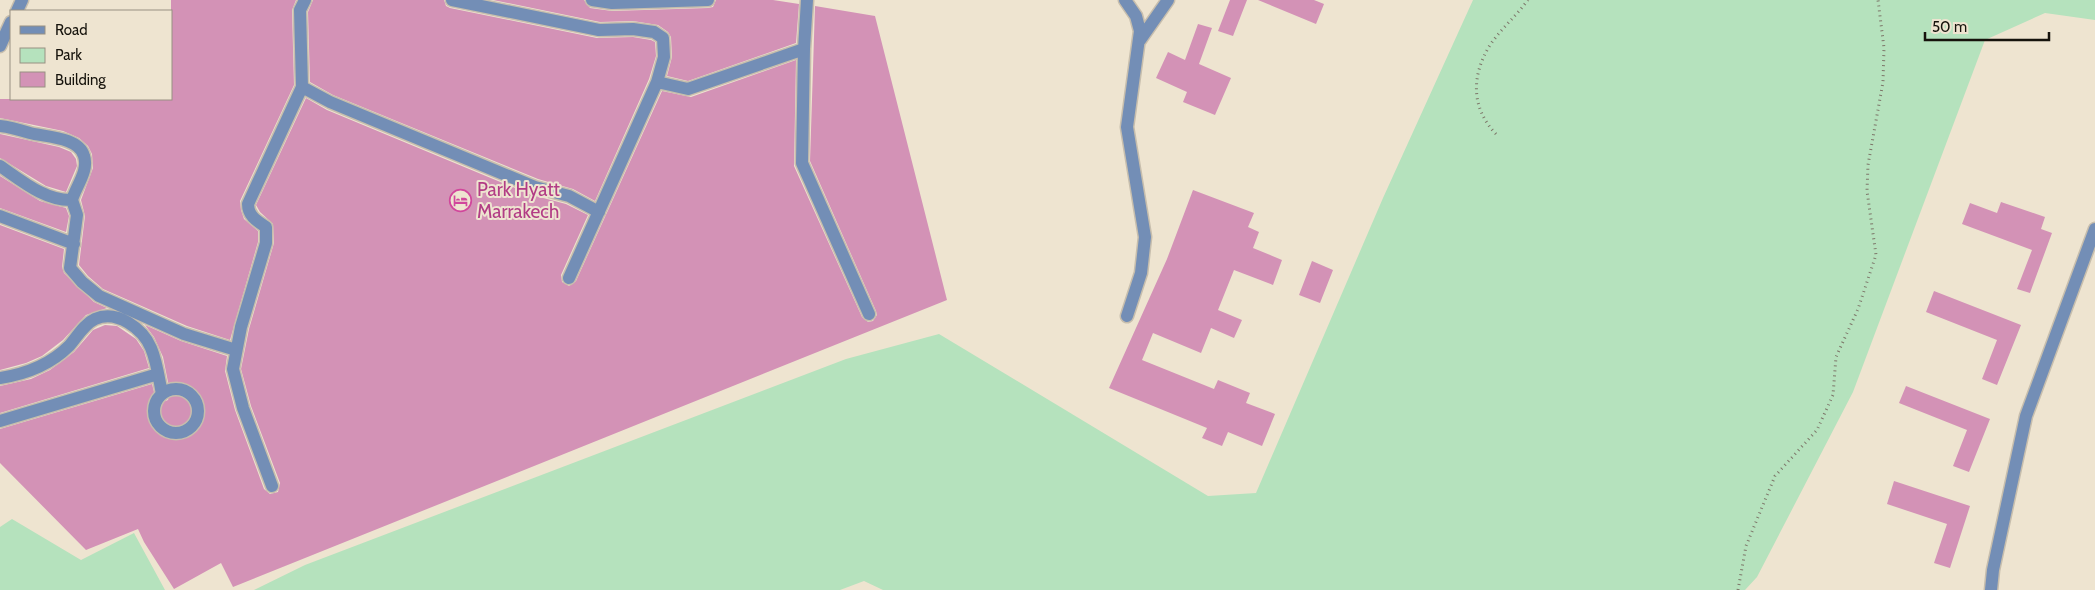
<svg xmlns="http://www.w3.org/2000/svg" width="2095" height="590" font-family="Cabin,sans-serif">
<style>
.green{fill:#b5e2bd}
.building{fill:#d392b6}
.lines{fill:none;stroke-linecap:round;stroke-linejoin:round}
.minor-casing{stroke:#c7bead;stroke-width:15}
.path{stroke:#7d7669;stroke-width:3;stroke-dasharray:1 4;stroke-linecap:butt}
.minor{stroke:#738eb6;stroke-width:12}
.labels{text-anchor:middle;stroke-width:4;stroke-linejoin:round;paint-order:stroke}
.hotel-label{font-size:19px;fill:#b23c85;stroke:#eee4d0;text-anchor:start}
</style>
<rect width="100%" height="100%" fill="#eee4d0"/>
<path class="green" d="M1473,0H2095V20L2045,13L1985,40L1853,392L1757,577L1745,590H883L864,581L840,590H254L305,565L846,359L939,334L1208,496L1256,493L1383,198Z
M12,519L81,560L134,533L165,590H0V527Z"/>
<path class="building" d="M171,0H296L292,10L294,85L240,201L241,210L244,219L258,231V242L230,340L187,326L103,289L88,276L79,265L85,216L81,200L93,168L92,154L88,146L79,138L63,131L0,118V99H171Z
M313,0H444L446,6L450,8L597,38L633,37L651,40L655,42L656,56L649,79L595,201L573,189L538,179L333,95L310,82L308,12Z
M493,0H584L590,8L612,11L708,8L713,7L716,0H773L799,4L796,43L688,81L667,76L672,57L671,37L668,32L658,25L633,21L600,22Z
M1230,0H1247L1233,36L1218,31Z
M1258,0H1314L1324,4L1316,24Z
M815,6L875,16L947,300L233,587L221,563L174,589L144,542L138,529L86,550L0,463V429L152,384L156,400L163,402L168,400L170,392L163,357L154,337L145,325L181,341L227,356L225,371L235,410L264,489L270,494L278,492L280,483L251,406L241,369L249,329L274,243L273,224L260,212L256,205L306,98L327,110L532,195L566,204L588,215L561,275L562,282L569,286L576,281L662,91L691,97L796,60L794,166L862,317L868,322L873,321L877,315L876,311L810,161Z
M1198,24L1212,28L1199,64L1231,78L1215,115L1183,102L1187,92L1156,78L1168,52L1185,60Z
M0,134L59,147L71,152L76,159L77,166L66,192L46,186L0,158Z
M0,176L40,201L66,208L69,216L66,232L0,208Z
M1193,190L1254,213L1248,227L1259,232L1253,248L1282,260L1273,285L1234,270L1218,310L1242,320L1234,338L1211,328L1201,353L1153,333L1142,360L1214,389L1218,380L1250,393L1246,403L1275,414L1262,446L1228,432L1222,446L1202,438L1207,428L1109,388L1167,259Z
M2001,202L2045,217L2041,229L2052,233L2030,293L2017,289L2032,250L1962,224L1970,203L1997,213Z
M0,225L64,249L62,267L64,273L94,302L107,308L86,315L63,340L42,356L26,363L0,370Z
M1312,261L1333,270L1320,303L1299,295Z
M1934,291L2021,325L1997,385L1982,379L1997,340L1926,312Z
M105,325L117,326L136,339L144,351L149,368L0,413V386L31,379L50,370L74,352L93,330Z
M1906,386L1990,419L1969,472L1953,466L1967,430L1899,403Z
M1894,481L1970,506L1950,568L1934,563L1947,524L1887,504Z"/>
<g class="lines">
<defs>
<path id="minor" d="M452,0L599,30L633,29L654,32L663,38L664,57L657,82
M592,0L612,3L708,0
M1125,0L1136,16L1140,31L1127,127L1145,237L1141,273L1127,316
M17,11L22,0
M1140,40L1168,0
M0,46L11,22
M804,49L802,163L869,314
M302,87L330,102L535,187L569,196L599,212
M0,126C10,127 20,130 30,133C45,137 79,137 84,156C89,171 76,186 72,200L77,215L70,268L82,282L99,296L184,334L236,350
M0,166C22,181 45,201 72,200
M0,216L74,244
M569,278L657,82L688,89L804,49L807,0
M0,378C26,374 50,365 69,346C77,337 84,324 95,319C117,309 143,329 151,348C157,362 159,379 162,394
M154 411a22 22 0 1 1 44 0a22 22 0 1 1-44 0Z
M0,421L158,374
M272,486L243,408L233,369L241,327L266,243V227C257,221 248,216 248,204L302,87L300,10L305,0
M1991,590L1993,570L2026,416L2095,229"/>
</defs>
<use href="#minor" class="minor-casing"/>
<path class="path" d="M1496,134C1471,108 1471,76 1490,45C1501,29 1516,16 1528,0
M1738,590L1746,546L1775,476L1817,430L1833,395L1836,357L1858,309L1876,255L1867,191L1868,165L1883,82L1884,48L1878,0"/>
<use href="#minor" class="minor"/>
</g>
<defs>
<symbol id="hotel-ring" viewBox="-11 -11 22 22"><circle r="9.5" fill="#eee4d0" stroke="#d1479c" stroke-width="1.5"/><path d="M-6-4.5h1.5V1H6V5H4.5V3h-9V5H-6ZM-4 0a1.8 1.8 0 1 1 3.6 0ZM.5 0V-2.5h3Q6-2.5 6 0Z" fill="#d1479c"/></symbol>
</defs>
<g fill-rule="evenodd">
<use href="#hotel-ring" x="448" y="188" width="25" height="25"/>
</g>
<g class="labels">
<g class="hotel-label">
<text x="477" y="196">Park Hyatt<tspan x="477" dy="22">Marrakech</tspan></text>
</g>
</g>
<rect x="10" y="10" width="162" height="90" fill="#eee4d0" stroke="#989082"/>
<rect x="20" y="26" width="25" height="8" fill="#738eb6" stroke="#989082"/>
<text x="55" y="35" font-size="15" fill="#16130c">Road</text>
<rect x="20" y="48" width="25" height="15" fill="#b5e2bd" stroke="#989082"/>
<text x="55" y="60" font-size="15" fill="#16130c">Park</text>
<rect x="20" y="72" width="25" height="15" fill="#d392b6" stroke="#989082"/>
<text x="55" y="85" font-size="15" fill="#16130c">Building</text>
<path d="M1925 32v8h124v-8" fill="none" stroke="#16130c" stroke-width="2.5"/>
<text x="1932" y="32" font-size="15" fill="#16130c" stroke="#eee4d0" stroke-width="4" paint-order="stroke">50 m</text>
</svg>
